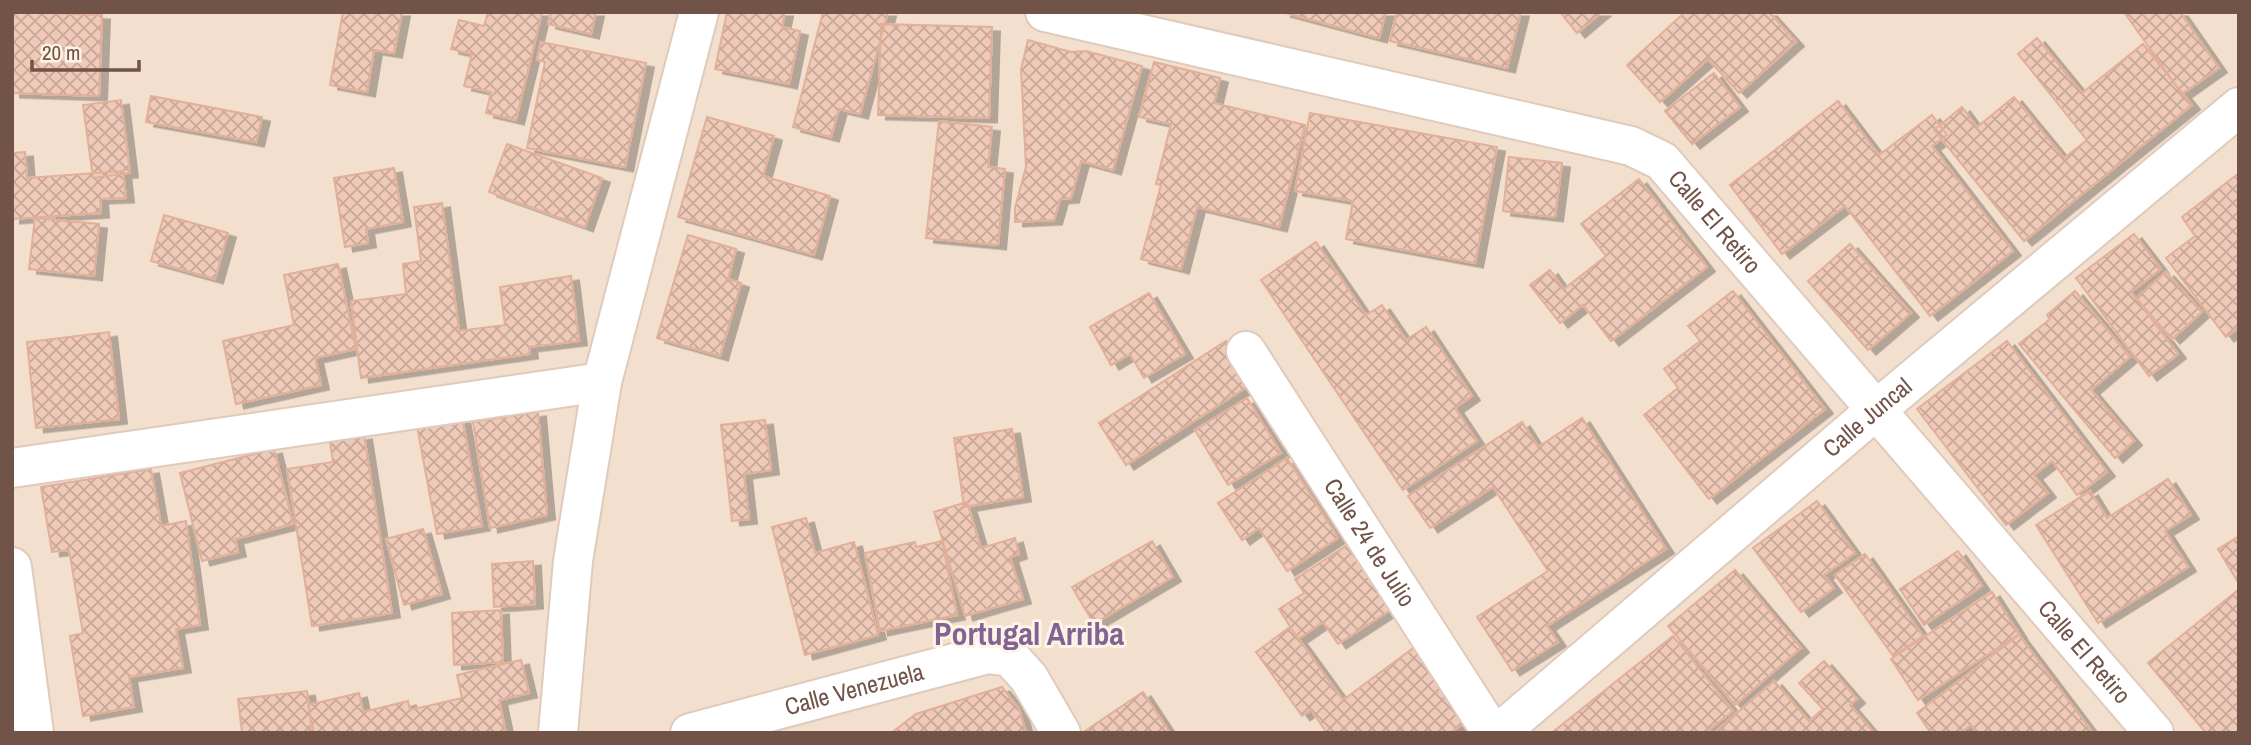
<svg xmlns="http://www.w3.org/2000/svg" width="2251" height="745" font-family="'Archivo Narrow',sans-serif">
<style>
.residential{fill:#f3dfce}
.building{fill:url(#building-cross-hatch);stroke:#e2af99;stroke-width:2;filter:url(#shadow)}
.lines{fill:none;stroke-linecap:round;stroke-linejoin:round}
.minor-casing{stroke:#dfcabc;stroke-width:42}
.minor{stroke:#fff;stroke-width:38}
.labels{text-anchor:middle;stroke-width:6;stroke-linejoin:round;paint-order:stroke}
.street-label{font-size:24px;fill:#715348;stroke:#fff3e5}
.district-label{font-size:32px;font-weight:bold;fill:#806494;stroke:#fff3e5}
</style>
<defs>
<pattern id="building-cross-hatch" width="8" height="8" patternUnits="userSpaceOnUse" patternTransform="scale(1.75)"><rect width="8" height="8" fill="#f0cab8"/><path d="M0 0l8 8M0 8l8-8" fill="none" stroke="#c7a798"/></pattern>
<filter id="shadow"><feDropShadow dx="8" dy="4.5" stdDeviation="0" flood-color="#0004"/></filter>
</defs>
<rect width="100%" height="100%" fill="#fbeee0"/>
<path class="residential" d="M12,12H2239V733H12Z"/>
<path class="building" d="M12,12L102,15L99,96L12,93Z
M343,12H402L394,53L374,50L367,92L330,85Z
M488,12H542L516,120L486,113L491,92L464,86L472,54L451,49L459,20L484,26Z
M551,12H596L591,34L548,24Z
M727,12H785L782,27L800,31L789,84L715,69Z
M823,12H888L860,114L839,109L831,137L793,127Z
M1282,12H1386L1379,38Z
M1397,12H1521L1507,68L1390,41Z
M1560,12H1602L1577,33Z
M1685,12H1769L1796,42L1739,93L1708,59L1660,102L1627,65Z
M2124,12H2180L2219,68L2182,94Z
M881,24L992,27L989,118L878,115Z
M2037,38L2082,93L2143,44L2192,105L2024,241L1934,130L1962,107L1977,127L2014,97L2064,158L2087,140L2018,54Z
M1028,40L1071,52L1086,51L1142,66L1113,170L1081,161L1071,198L1060,199L1054,220L1015,222V208L1026,167L1021,69Z
M541,42L646,63L625,167L527,148L545,62L537,60Z
M1154,62L1220,78L1214,103L1305,125L1279,227L1197,207L1181,269L1141,259L1161,185L1156,184L1171,124L1139,117Z
M1714,73L1740,107L1692,144L1665,111Z
M151,96L262,117L256,142L146,122Z
M121,100L130,173L93,178L83,105Z
M1838,101L1879,155L1932,115L1947,135L1932,146L2013,251L1930,316L1845,206L1782,254L1730,185Z
M1310,113L1497,147L1475,263L1346,239L1353,201L1295,191Z
M707,117L774,136L763,176L830,196L814,255L678,217Z
M939,121L992,127L988,167L1005,169L998,245L926,238Z
M507,144L602,178L585,227L489,192Z
M25,152L27,178L123,171L126,198L100,199L101,213L12,219V153Z
M1509,157L1562,163L1555,217L1503,211Z
M394,168L403,222L366,229L368,243L345,247L334,178Z
M2239,173V327L2226,337L2166,258L2195,236L2182,217Z
M1639,179L1707,267L1611,341L1583,305L1560,323L1530,285L1550,270L1564,289L1606,256L1581,224Z
M442,203L459,331L505,325L500,287L571,276L579,341L529,347L530,354L361,378L351,301L406,294L403,264L421,261L414,207Z
M164,215L228,233L215,279L151,261Z
M35,218L99,224L94,276L29,269Z
M2134,234L2161,269L2131,292L2178,354L2149,376L2076,278Z
M688,235L736,249L728,279L741,283L720,356L657,338Z
M1316,242L1366,315L1382,305L1406,340L1426,327L1472,396L1455,408L1477,441L1403,490L1261,280Z
M1850,244L1911,313L1868,350L1808,281Z
M338,264L356,349L315,358L321,385L236,404L223,341L294,325L284,275Z
M2166,272L2202,312L2172,339L2136,298Z
M1733,291L1825,409L1709,499L1644,415L1678,388L1664,369L1700,341L1688,326Z
M2075,291L2130,357L2091,390L2134,441L2115,458L2019,344L2050,319L2047,315Z
M1149,293L1185,354L1144,378L1130,354L1111,365L1090,327Z
M109,332L119,419L36,428L27,342Z
M1226,341L1253,383L1126,465L1099,423Z
M2007,341L2107,472L2077,495L2052,461L2034,475L2048,493L2006,525L1917,409Z
M1247,398L1281,453L1228,485L1195,430Z
M538,412L547,515L490,528L473,422Z
M462,417L482,526L437,534L417,426Z
M1582,418L1666,549L1547,626L1558,642L1512,671L1477,617L1548,571L1493,487L1430,528L1408,496L1522,422L1538,447Z
M765,420L771,470L744,474L749,519L732,521L721,425Z
M1012,429L1023,497L964,507L954,438Z
M364,435L392,613L312,626L287,469L333,462L330,441Z
M274,449L293,524L235,539L238,552L202,561L180,473Z
M1287,458L1338,538L1287,571L1259,528L1242,540L1218,503Z
M151,469L161,526L186,521L200,625L176,629L183,668L129,677L134,707L83,716L70,636L83,633L69,550L52,552L41,487Z
M2168,479L2191,515L2165,531L2188,567L2098,623L2036,525L2090,491L2107,518Z
M1817,501L1855,553L1824,575L1834,588L1801,612L1753,548Z
M967,502L981,548L1015,538L1019,554L1010,557L1023,599L965,616L934,512Z
M806,518L815,553L854,542L878,635L805,655L772,527Z
M423,529L442,594L404,605L386,539Z
M2239,536V584L2218,549Z
M942,541L957,615L880,631L865,553L915,542L916,547Z
M1152,541L1173,577L1094,624L1072,587Z
M1349,544L1392,609L1338,644L1323,622L1298,639L1279,609L1304,593L1295,579Z
M1958,551L1982,586L1924,625L1900,589Z
M1865,554L1923,636L1893,656L1835,575Z
M533,561L535,604L494,607L492,564Z
M1735,570L1801,648L1735,705L1668,626Z
M2239,589V733H2206L2148,663Z
M1992,592L2019,634L1918,700L1891,659Z
M501,610L503,662L454,665L452,613Z
M1290,627L1343,700L1416,646L1469,719L1450,733H1327L1311,710L1302,716L1256,652Z
M2019,635L2093,733H1977L1971,725L1960,733H1931L1917,713Z
M1673,636L1733,711L1710,729L1713,733H1555L1554,731Z
M521,660L529,693L499,700L506,733H314L308,705L359,693L363,712L408,701L410,710L462,698L457,675Z
M1824,661L1857,699L1850,705L1874,733L1716,731L1774,681L1809,721L1823,709L1799,683Z
M1002,687L1019,709L1026,733H891L916,714Z
M307,691L312,733H242L238,699Z
M1143,692L1170,733H1082Z"/>
<g class="lines">
<defs>
<g id="minor">
<path id="s1" d="M1045,12L1631,146L1662,161L2154,733"/>
<path id="s2" d="M1246,351L1492,733"/>
<path d="M12,468L602,382"/>
<path d="M12,567L34,733"/>
<path d="M558,733L573,561L602,382L699,12"/>
<path id="s3" d="M690,733L988,654L1010,657L1029,678L1061,733"/>
<path id="s4" d="M1499,733L1876,410L2239,107"/>
</g>
</defs>
<use href="#minor" class="minor-casing"/>
<use href="#minor" class="minor"/>
</g>
<g class="labels">
<g class="street-label">
<text dy="8" stroke="none"><textPath href="#s1" startOffset="716">Calle El Retiro</textPath></text>
<text dy="8" stroke="none"><textPath href="#s4" startOffset="485">Calle Juncal</textPath></text>
<text dy="8" stroke="none"><textPath href="#s2" startOffset="228">Calle 24 de Julio</textPath></text>
<text dy="8" stroke="none"><textPath href="#s1" startOffset="1283">Calle El Retiro</textPath></text>
<text dy="8" stroke="none"><textPath href="#s3" startOffset="170">Calle Venezuela</textPath></text>
</g>
<g class="district-label">
<text x="1029" y="645">Portugal Arriba</text>
</g>
</g>
<rect width="2251" height="745" fill="none" stroke="#715348" stroke-width="28"/>
<path d="M32 60v10h107v-10" fill="none" stroke="#715348" stroke-width="3.5"/>
<text x="42" y="60" font-size="21" fill="#715348" stroke="#fff3e5" stroke-width="5" paint-order="stroke">20 m</text>
</svg>
